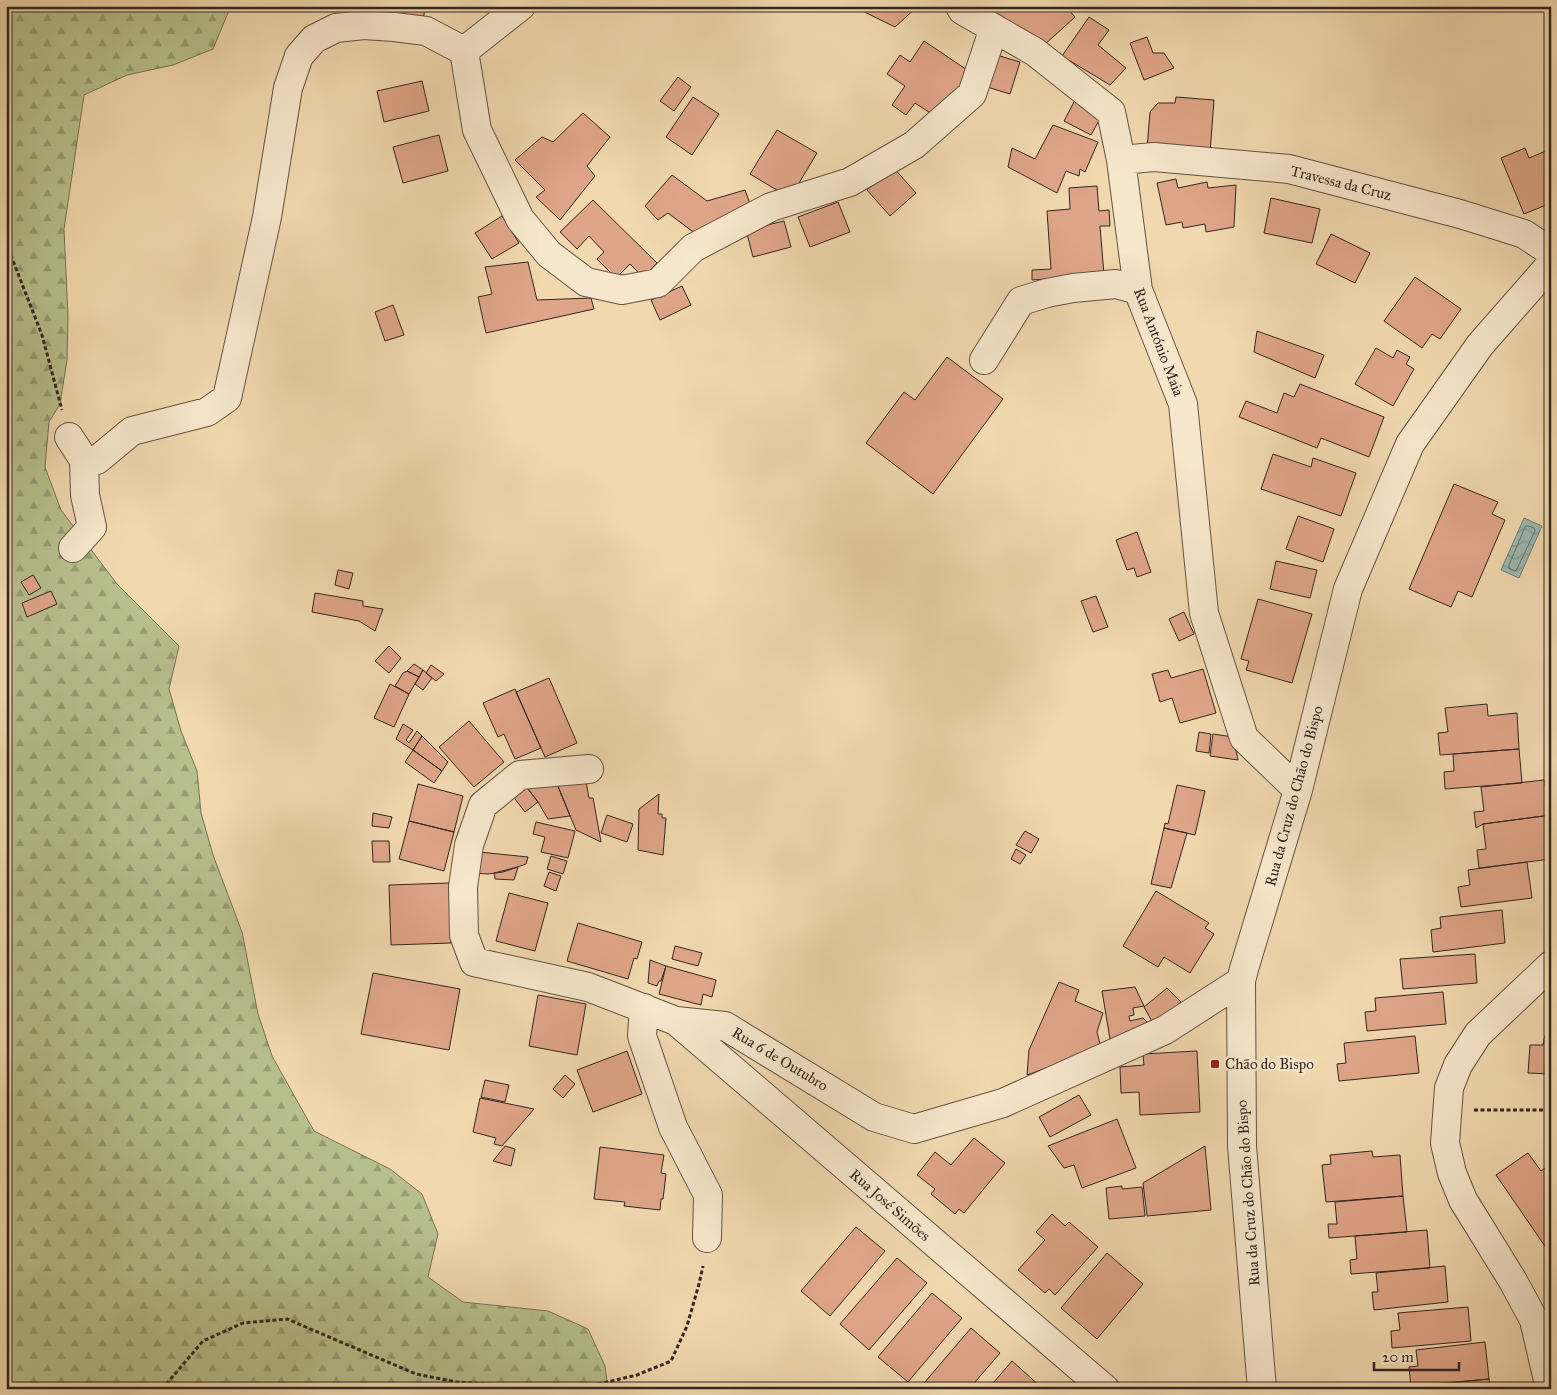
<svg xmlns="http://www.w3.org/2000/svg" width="1557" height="1395" font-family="'IM FELL Great Primer',serif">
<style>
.forest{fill:url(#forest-firs);stroke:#757256}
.water{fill:url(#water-waves);stroke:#717e76}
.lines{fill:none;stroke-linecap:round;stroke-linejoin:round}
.shore{stroke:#677068;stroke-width:1}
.building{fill:#dfa588;stroke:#33261f}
.minor-casing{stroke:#625243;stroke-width:30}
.path{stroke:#33261f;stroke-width:3;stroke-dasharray:4 2.5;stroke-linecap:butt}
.minor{stroke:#f6e6cb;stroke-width:28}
.poi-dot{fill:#8f2418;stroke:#f6e6cb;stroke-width:2}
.labels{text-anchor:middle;stroke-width:4.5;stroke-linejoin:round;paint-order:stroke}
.street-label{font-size:15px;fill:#33261f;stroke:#f6e6cb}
.poi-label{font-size:15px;fill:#33261f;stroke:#f6e6cb;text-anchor:start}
</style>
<defs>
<pattern id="forest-firs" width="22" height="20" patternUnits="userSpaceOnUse" patternTransform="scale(1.25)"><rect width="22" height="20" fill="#b7bf8d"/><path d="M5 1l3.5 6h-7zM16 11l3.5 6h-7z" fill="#959b73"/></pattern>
<pattern id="water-waves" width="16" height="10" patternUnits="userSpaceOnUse" patternTransform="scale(1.25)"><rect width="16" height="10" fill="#9bb9b0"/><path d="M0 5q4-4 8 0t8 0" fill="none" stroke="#7f968f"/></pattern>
</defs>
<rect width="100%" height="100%" fill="#f1d8af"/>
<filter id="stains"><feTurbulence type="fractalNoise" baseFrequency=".004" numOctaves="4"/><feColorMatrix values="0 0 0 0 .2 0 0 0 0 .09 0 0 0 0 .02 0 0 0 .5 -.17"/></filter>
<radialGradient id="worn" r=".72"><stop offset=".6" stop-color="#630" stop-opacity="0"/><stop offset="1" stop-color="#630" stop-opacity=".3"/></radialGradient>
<path class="forest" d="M6,6H229L230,8L213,49L173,65L127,75L84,95L64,229L68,317L67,360L60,404L49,422L45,467L61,510L117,584L179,646L169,689L181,731L197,771L201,813L213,855L242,932L258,1014L272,1056L314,1131L390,1169L422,1194L438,1234L428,1277L463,1302L548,1311L588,1329L605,1366L608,1389H6Z"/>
<path class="water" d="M1524,518L1542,526L1519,578L1501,570Z"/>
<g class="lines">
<path class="shore" d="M1528,526L1534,528L1535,531L1517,569L1515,571L1509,568V565L1525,527Z"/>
</g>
<path class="building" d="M365,6H425L423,23L364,16Z
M852,6L881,8L883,6H918L895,27Z
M973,6H1065L1075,17L1043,46Z
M1089,17L1109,30L1098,45L1126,68L1110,85L1062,56Z
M1147,37L1153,53H1164L1174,68L1144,80L1130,43Z
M924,41L970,72L938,118L915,103L906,115L892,105L905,86L887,74L900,55L910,62Z
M993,54L1020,62L1010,94L984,86Z
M678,77L691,87L674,111L660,101Z
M422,81L429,111L384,122L377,91Z
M693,97L719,114L692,155L666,137Z
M1176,97L1214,100L1210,153L1147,148L1150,112L1158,103H1175Z
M1075,100L1102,115L1091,135L1064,121Z
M583,113L610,137L587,166L595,176L560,220L536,197L545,190L515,160L542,137L553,142Z
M1053,125L1098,142L1085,172L1080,169L1079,176L1066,171L1057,193L1008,167L1012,148L1035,159Z
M777,130L817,153L790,198L750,174Z
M439,135L448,171L403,183L393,147Z
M1525,148L1529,158L1551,149V203L1524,214L1501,158Z
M893,167L916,193L890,216L867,190Z
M672,175L707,201L745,190L752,209L696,234L668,213L658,220L645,206Z
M1176,179L1178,188L1207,182L1208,188L1236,185L1234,227L1206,232L1205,224L1183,228L1182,222L1166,225L1157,183Z
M1097,186L1099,211L1109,210L1110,226H1100L1104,275L1032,280V270L1051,269L1047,211L1070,209L1069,188Z
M1271,198L1320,209L1312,243L1264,233Z
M593,200L657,263L643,277L630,264L616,278L597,259L604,252L589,236L577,249L560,232Z
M838,202L850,232L810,247L798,217Z
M502,216L519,243L492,259L475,233Z
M784,221L791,247L753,257L746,230Z
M1331,234L1370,253L1355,283L1316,264Z
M528,262L537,300L591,298L594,309L486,333L478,297L492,294L485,267Z
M1415,277L1461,309L1440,339L1432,334L1422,348L1384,321Z
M682,286L691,305L660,320L651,300Z
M393,305L404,335L385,341L375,312Z
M1257,331L1324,355L1315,378L1254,352Z
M1376,348L1393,358L1397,350L1410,357L1406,364L1414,369L1393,406L1355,384Z
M947,357L1003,399L933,494L866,443L904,392L915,400Z
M1300,384L1384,417L1369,457L1321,438L1317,448L1239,417L1246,401L1277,413L1284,393L1294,397Z
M1273,454L1311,467L1313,458L1356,473L1341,516L1261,489Z
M1454,484L1498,502L1492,514L1505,520L1472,597L1458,591L1451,607L1409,589Z
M1298,516L1334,529L1323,562L1286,549Z
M1137,532L1151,572L1137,577L1134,568L1127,570L1116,540Z
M1276,561L1317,570L1310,598L1270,589Z
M338,570L353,573L349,589L335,585Z
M33,575L41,588L29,595L21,582Z
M51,591L57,604L27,617L22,603Z
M315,593L363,601V606L383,609L375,631L359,621L312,612Z
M1096,596L1108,627L1093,632L1081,601Z
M1258,599L1312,614L1292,683L1246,670L1249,661L1241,659Z
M1184,612L1194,634L1179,641L1169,619Z
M389,646L401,658L389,673L375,661Z
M414,664L423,670L419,677L407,671Z
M431,665L444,674L436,681L426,673Z
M1203,669L1216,713L1180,723L1172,698L1160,702L1152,674L1168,670L1171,678Z
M423,670L432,678L423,690L415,684Z
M407,671L419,677L409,694L395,686L403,673Z
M549,678L577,743L545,757L516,692Z
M390,684L409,694L394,727L374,718Z
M515,689L541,748L515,759L504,734L498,737L483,703Z
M1487,704L1488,716L1517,713L1519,749L1440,755L1438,733L1448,732L1445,708Z
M469,721L504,762L474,787L439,747Z
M403,724L413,730L406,740L409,743L417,731L422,736L413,750L396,739Z
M1199,732L1211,734L1209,753L1196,751Z
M1213,734L1233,737L1238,760L1210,756Z
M422,736L448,762L442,771L413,750Z
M1519,749L1522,783L1445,789L1444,772L1454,771L1453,754Z
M413,750L442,771L434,783L405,762Z
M585,776L589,798H593L601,842L576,830L555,779Z
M555,779L570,816L548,819L538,802L525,785Z
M1544,780L1551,815L1483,824L1476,828L1474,812L1484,811L1481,787Z
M418,784L463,796L454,832L409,821Z
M525,785L538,802L525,812L512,795Z
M1177,785L1205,791L1195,835L1164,828L1165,823L1168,824Z
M659,794L658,814H662V818H666L663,855L638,850L639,809Z
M373,813L392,817L389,828L372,826Z
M607,815L633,824L627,842L601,833Z
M1551,815V859L1479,868L1477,850L1486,849L1483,824Z
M409,821L454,832L444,871L399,859Z
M536,822L575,831L568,858L541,852L545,837L533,834Z
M1164,828L1187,833L1171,888L1151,884Z
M1025,831L1039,839L1031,853L1016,845Z
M372,841H389L390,862H373Z
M1016,849L1026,855L1020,864L1011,859Z
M479,852L528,857L526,864L503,872L488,874L474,873Z
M551,856L567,861L563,874L547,869Z
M1527,862L1532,898L1461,907L1458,887L1470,885L1468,870Z
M518,867L514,880L495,879L494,873Z
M549,872L561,876L556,891L544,886Z
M449,883L451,943L391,945L389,885Z
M1156,891L1209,923L1205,928L1214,934L1190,973L1164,957L1158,967L1123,946Z
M509,893L548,903L535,951L496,941Z
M1502,910L1505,943L1433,952L1431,930L1441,928L1440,917Z
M578,923L642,942L637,959L634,958L628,979L567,961Z
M675,946L702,953L698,966L672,959Z
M1475,954L1477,983L1403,989L1400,959Z
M650,960L666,966L661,981H659L657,986L648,983Z
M666,966L716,980L712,997L703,994L701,1005L659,994Z
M373,973L460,989L449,1050L361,1034Z
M1059,982L1079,990L1075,1001L1103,1013L1097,1032L1101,1048L1027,1075L1029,1050Z
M1135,987L1144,1006L1133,1008L1134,1015L1129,1016L1130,1021L1143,1018L1151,1026L1111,1045L1102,991Z
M1167,988L1181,1002L1154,1025L1144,1007Z
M1443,992L1446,1024L1367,1031L1365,1012L1376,1011L1375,998Z
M538,995L586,1004L577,1055L529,1046Z
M1545,1035H1551V1074L1528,1073L1530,1045H1543Z
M1415,1036L1419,1073L1339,1081L1337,1064L1346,1063L1344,1043Z
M627,1051L642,1094L593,1112L577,1070Z
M1197,1051L1200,1112L1140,1115L1139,1092L1121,1093L1120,1067L1144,1065L1143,1054Z
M565,1075L575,1084L563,1098L553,1089Z
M485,1080L509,1085L505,1102L481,1097Z
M1079,1095L1091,1115L1050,1137L1039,1117Z
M480,1098L534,1109L502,1146L494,1144L496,1138L473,1132Z
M1117,1119L1136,1168L1082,1188L1074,1165L1064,1168L1048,1146Z
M974,1138L1005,1163L964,1213L959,1209L955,1214L931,1194L935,1189L917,1175L935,1152L951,1165Z
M505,1146L515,1149L511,1166L493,1161Z
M1205,1146L1211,1210L1147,1216L1143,1183Z
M600,1147L664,1155L661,1173L666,1174L663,1199H661L660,1210L624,1206L625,1202L594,1199Z
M1372,1151L1373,1157L1400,1155L1403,1196L1326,1202L1322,1165L1331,1164L1330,1155Z
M1528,1153L1541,1171L1551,1164V1255L1496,1175Z
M1122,1186V1189L1142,1187L1145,1216L1109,1219L1106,1188Z
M1403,1196L1407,1232L1329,1238L1328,1224H1337L1335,1202Z
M1052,1214L1065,1226L1069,1222L1098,1247L1055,1295L1049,1289L1045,1293L1018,1270L1045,1240L1036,1232Z
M856,1227L885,1251L830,1316L801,1291Z
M1427,1230L1430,1268L1351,1274L1350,1260L1357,1259L1355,1236Z
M1107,1253L1143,1284L1097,1339L1061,1308Z
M897,1258L927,1283L869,1350L840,1324Z
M1445,1266L1448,1302L1374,1310L1372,1292H1378L1376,1273Z
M932,1293L962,1318L908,1382L878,1357Z
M1468,1307L1471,1341L1392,1348L1391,1331L1400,1330L1398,1313Z
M971,1328L1000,1353L969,1389H919Z
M1485,1342L1489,1379L1411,1387L1409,1367L1418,1366L1416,1350Z
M1012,1361L1041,1387L1039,1389H988Z
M1489,1379L1490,1389H1421V1385Z"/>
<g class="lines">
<defs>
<path id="minor" d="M521,6L464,51L477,130L520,219L549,254L586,282L622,290L658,283L693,248L771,207L850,182L914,145L972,94L994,28
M960,6L962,10L1035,52L1111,112L1121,160L1138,290L1183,404L1204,613L1244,738L1298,790
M1121,160L1154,157L1289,169L1460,214L1505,228L1524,234L1551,252
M984,360L1021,301L1047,293L1073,288L1116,284L1138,290
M69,437L84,460H97L132,431L207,412L227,398L267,217L288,88L299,56L314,39L336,28L364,25L394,27L426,31L464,51
M73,548L92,527L85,495L84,460
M589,769L520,775L483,805L469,845L463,887L464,935L474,962L588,987L676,1021L725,1026L874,1117L914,1129L1003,1103L1165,1030L1241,981
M644,1008L642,1036L673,1127L708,1195L707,1238
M676,1021L1105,1389
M1262,1389L1242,1146L1241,981L1244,969L1298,790L1348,589L1410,444L1480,345L1551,264
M1550,1389L1534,1320L1513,1281L1463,1200L1452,1173L1445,1143L1449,1088L1458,1065L1478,1034L1551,965"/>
</defs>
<use href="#minor" class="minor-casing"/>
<path class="path" d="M6,243L42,335L62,410
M1474,1110H1551
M162,1389L203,1341L243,1323L287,1319L416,1374L457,1382L547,1388L590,1386L637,1375L671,1361L687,1326L699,1284L703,1266"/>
<use href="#minor" class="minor"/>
</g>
<rect class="poi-dot" x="1210" y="1059" width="10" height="10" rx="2.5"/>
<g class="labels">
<g class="street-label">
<text transform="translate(1341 183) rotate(14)" y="5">Travessa da Cruz</text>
<text transform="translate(1159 342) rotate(69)" y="5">Rua António Maia</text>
<text transform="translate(1294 796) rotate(-75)" y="5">Rua da Cruz do Chão do Bispo</text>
<text transform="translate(780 1059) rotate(31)" y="5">Rua 6 de Outubro</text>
<text transform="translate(1248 1193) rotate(-94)" y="5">Rua da Cruz do Chão do Bispo</text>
<text transform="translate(890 1205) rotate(41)" y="5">Rua José Simões</text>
</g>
<g class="poi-label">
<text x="1225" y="1069">Chão do Bispo</text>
</g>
</g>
<rect width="1557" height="1395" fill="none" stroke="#f1d8af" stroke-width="25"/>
<rect x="8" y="8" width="1542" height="1380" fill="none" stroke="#33261f" stroke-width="2.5"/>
<rect x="12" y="12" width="1532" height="1370" fill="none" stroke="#33261f"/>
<path d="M1374 1362v8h85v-8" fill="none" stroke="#33261f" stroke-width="2.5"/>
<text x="1382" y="1362" font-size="15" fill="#33261f" stroke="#f6e6cb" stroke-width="4" paint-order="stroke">20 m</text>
<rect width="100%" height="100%" filter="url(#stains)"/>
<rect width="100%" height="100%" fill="url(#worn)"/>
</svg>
